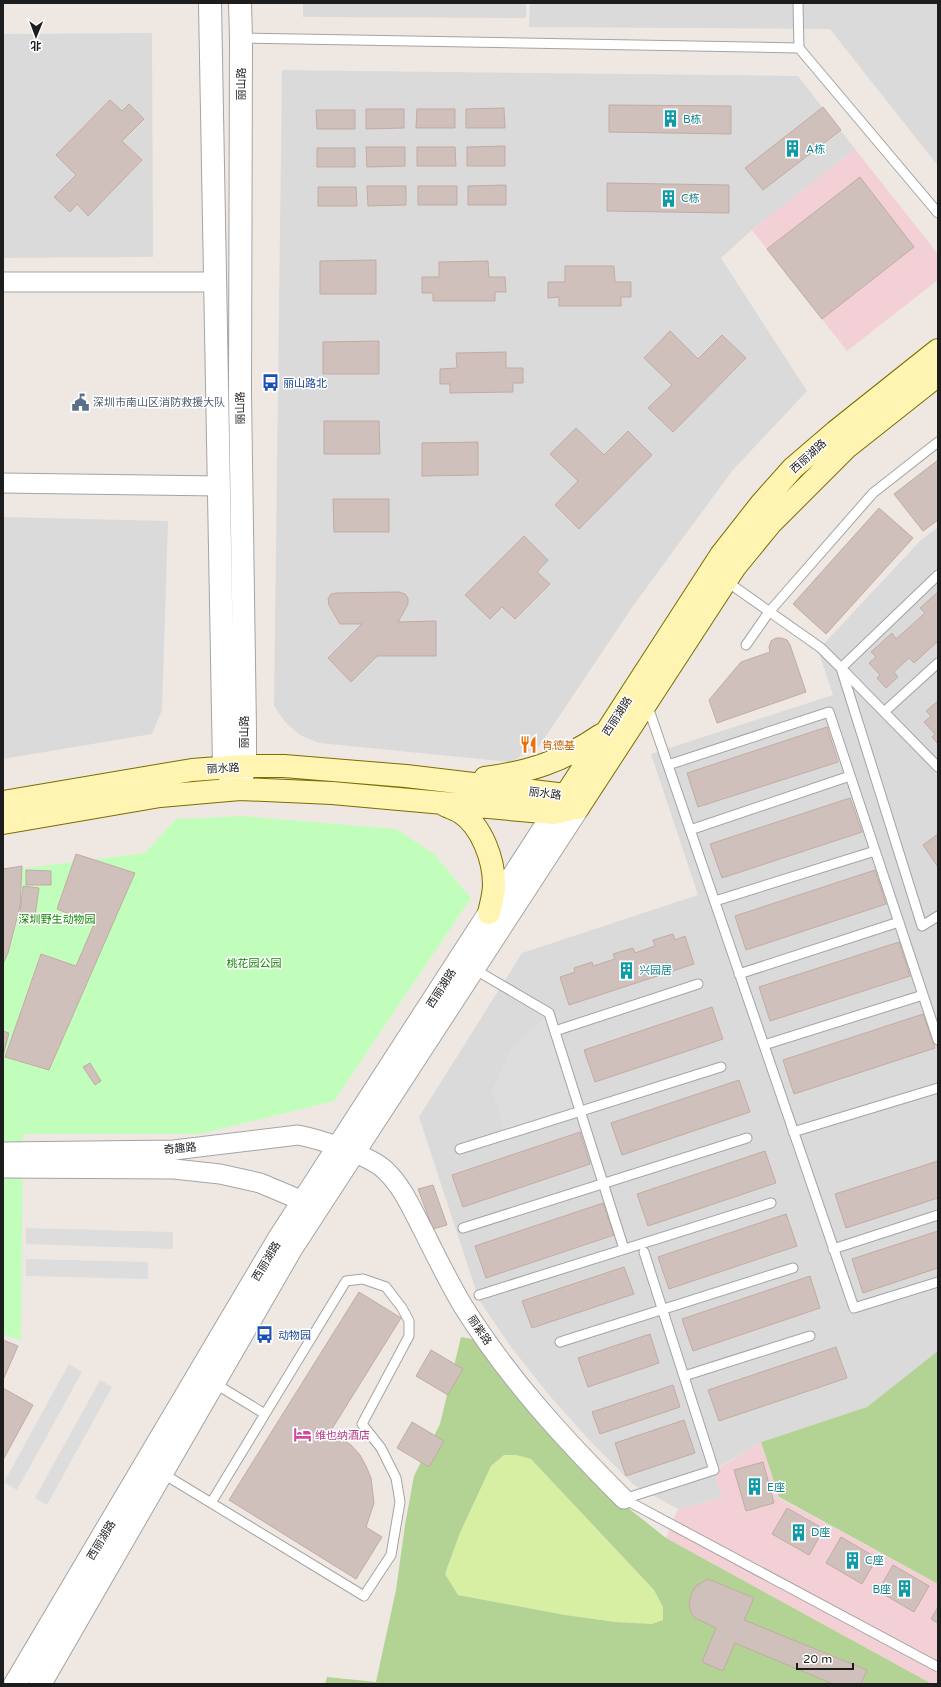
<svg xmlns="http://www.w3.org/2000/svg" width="941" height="1687" font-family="'Varela Round','Noto Sans SC',sans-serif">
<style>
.residential{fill:#dbdada}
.commercial{fill:#f2d0d5}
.grass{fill:#d7efa3}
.forest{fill:#b2d393;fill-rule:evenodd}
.park{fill:#c2febb}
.parking{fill:#ddd}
.building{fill:#d0c0bb;stroke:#c2aba3}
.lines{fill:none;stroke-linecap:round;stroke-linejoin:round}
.service-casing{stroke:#a4a4a4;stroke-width:11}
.minor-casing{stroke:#a4a4a4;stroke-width:21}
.tertiary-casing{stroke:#a4a4a4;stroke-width:24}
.secondary-casing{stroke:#796e00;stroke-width:24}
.service{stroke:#fff;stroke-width:9}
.minor{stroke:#fff;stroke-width:19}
.tertiary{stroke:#fff;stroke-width:22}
.secondary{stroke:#fff4b1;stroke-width:22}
.labels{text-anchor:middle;stroke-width:3;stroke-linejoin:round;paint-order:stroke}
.street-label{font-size:11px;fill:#1d1d1d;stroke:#fff}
.culture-label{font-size:11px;fill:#0d838f;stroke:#fff;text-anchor:start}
.transit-label{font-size:11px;fill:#164399;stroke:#fff;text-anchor:start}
.service-label{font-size:11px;fill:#4e5e75;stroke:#fff;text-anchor:start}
.food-label{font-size:11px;fill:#c56008;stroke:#fff;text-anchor:start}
.park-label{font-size:11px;fill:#108502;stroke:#fff}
.hotel-label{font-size:11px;fill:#b23c85;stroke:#fff;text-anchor:start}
</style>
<rect width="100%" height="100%" fill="#efe8e2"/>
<path class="residential" d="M303,3H526V18L303,17Z
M530,3H938V166L830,29L529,27Z
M152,33L153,257L3,258V34Z
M282,70L798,76L855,149L752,230L721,258L807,391L732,471L633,606L540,745L511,762L319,743L300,735L285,722L274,706Z
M3,517L168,521L162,710L152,734L3,759Z
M938,527V1352L867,1407L761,1442L714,1470L722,1498L678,1509L634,1485L590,1441L549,1395L511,1347L479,1300L419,1117L522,953L698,895L651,754L833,695L818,650L920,541Z"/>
<path class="commercial" d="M855,149L938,254V280L847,351L752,230Z
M761,1442L779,1498L938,1584V1684H932L666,1538L678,1509L722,1498L714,1471Z"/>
<path class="grass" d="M504,1455H517L531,1459L654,1590L663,1607V1620L652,1624L615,1622L565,1615L458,1595L445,1575L460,1533L491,1466Z"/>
<path class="forest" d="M461,1337L477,1340L613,1496L666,1538L932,1684H325L327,1677L376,1682L396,1590L405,1525L414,1476L440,1424ZM504,1455H516L531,1459L654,1590L663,1607V1620L652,1624L615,1622L565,1615L458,1595L445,1574L460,1533L491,1466Z
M938,1351V1584L779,1497L761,1442L867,1407Z"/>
<path class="park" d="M243,816L396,829L434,854L471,898L334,1101L200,1134H23L21,1341L3,1334V871L145,853L176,819Z"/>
<path class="parking" d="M547,1015L578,1110L504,1133L492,1090L511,1049Z
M26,1228L173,1232V1249L26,1244Z
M26,1259L148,1262V1279L26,1276Z
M69,1364L82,1372L17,1490L4,1482Z
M100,1380L112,1387L47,1505L35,1498Z"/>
<path class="building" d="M110,100L122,111L129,104L144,119L122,141L142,160L88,216L77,204L70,212L54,197L76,175L56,155Z
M609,105L731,106V134L609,132Z
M823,107L841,130L763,190L745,168Z
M504,108L505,128H466V109Z
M366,109H404V128L366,129Z
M417,109H455V128H416Z
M316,110H355V129H317Z
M505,146V166H467V147Z
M366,147H405V166L367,167Z
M417,147H455L456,166H417Z
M317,148H355V167H317Z
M860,177L914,247L822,319L767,249Z
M607,183L729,185V213L607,211Z
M506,185V205H468V186Z
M367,186H406V205L368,206Z
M418,186H457V205H418Z
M318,187H356L357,206H318Z
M376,260V294H320V261Z
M488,261L489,277H505L506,292H495V301H433V293H422V277H439V262Z
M565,266H614L615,282H631V297H621V306H559V297L548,298V282H565Z
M670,331L698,359L722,335L746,358L673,432L648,408L672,385L644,358Z
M379,341V374H323V342Z
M506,352V368H523V383H513V392L450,393V384H440V369L457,368L456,353Z
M324,421H379L380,454H324Z
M576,428L604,455L628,431L652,455L579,529L555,505L578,481L550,454Z
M478,442V475L422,476V443Z
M938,460V520L923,531L894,494Z
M333,499H389V532H334Z
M879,508L913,538L826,634L793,604Z
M524,536L548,560L537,572L550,584L515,619L502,607L490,619L465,595Z
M399,592L405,594L408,598V604L398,622L436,621V656H377L351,682L328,658L362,624H340L329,605L328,599L331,594L337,593Z
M938,592V641L914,663L909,658L894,672L898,677L886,688L877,678L880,675L869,663L876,657L871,652L892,633L896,639L925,613L920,608Z
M776,638H781L787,640L790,645L806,692L717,723L709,700L741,662L770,652L769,647L771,641Z
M938,701V744L932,737L935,734L924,722L931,716L926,711Z
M827,727L838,762L698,807L687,773Z
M850,798L862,832L722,878L710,844Z
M938,834V867L923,845Z
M76,854L135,873L49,1070L5,1057L41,954L76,966L94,924L57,909Z
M22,866L20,906L8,953L3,964V869Z
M26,870L51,871V885H26Z
M875,870L886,904L746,950L735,916Z
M23,886L39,888L34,924L19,922Z
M673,934L675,940L685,936L694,964L569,1005L560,977L575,972L574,968L592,962L593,966L615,959L613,954L633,948L635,953L655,946L653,940Z
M899,942L910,976L770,1021L759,987Z
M712,1007L723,1039L595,1082L584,1050Z
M923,1014L935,1048L794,1094L783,1060Z
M3,1031L9,1033L3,1056Z
M90,1063L101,1081L95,1085L83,1067Z
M739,1080L750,1112L622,1155L611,1123Z
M580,1132L590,1164L463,1207L452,1175Z
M765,1151L776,1183L648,1226L637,1194Z
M938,1161V1198L846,1228L835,1194Z
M433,1185L447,1225L433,1229L418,1189Z
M603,1203L614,1235L486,1278L475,1246Z
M786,1214L797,1246L669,1289L658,1257Z
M938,1231V1268L863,1293L852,1259Z
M624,1267L634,1294L532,1328L522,1301Z
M810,1276L820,1308L693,1351L682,1319Z
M359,1292L401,1318L330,1432L351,1445L360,1455L366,1466L371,1478L374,1503L366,1527L382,1537L356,1579L229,1500Z
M650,1334L659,1363L588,1387L578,1358Z
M3,1340L18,1346L3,1380Z
M836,1347L847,1378L719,1421L708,1390Z
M431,1350L463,1369L448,1395L416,1376Z
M673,1385L680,1407L600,1434L592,1412Z
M3,1388L33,1405L3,1460Z
M684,1420L695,1453L626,1476L615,1443Z
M412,1422L444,1441L429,1467L397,1448Z
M763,1462L774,1503L746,1511L734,1470Z
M787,1508L824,1529L809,1555L772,1534Z
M841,1537L877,1558L862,1584L826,1563Z
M893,1565L929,1586L914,1612L878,1591Z
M708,1579L754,1598L744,1620L867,1670L861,1684H833L735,1643L723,1671L702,1662L716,1628L695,1618L691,1612L689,1603L692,1592L696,1586Z
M938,1607V1623L931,1619Z"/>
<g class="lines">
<defs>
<path id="service" d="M798,3L799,48L938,213
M241,38L799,48
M938,575L841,668L938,767
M726,581L821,648L841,668L922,926L938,916
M746,645L769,612L873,493L938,442
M647,704L854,1308L938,1282
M884,712L938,663
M668,765L829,712L938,1040
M690,830L850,776
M715,901L875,851
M474,969L549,1013L624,1249
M739,974L899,922
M555,1031L698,984
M764,1045L923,995
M793,1132L938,1088
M460,1149L721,1067
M463,1228L747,1138
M833,1249L938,1215
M479,1295L771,1203
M560,1342L793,1268
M684,1376L810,1336
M162,1473L364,1596L391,1555L400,1502L396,1478L381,1448L362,1424L409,1336V1321L402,1308L386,1287L363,1279L346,1281L265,1414L214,1383
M624,1499L938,1667
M624,1499L714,1470L644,1252
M211,1503L265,1414"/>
<path id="minor" d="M3,282H215
M3,483L219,486
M3,1152L174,1150L298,1135C319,1139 369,1155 385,1170C402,1186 411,1207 422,1228C435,1254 448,1281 463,1306C508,1378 564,1439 624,1499
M3,1168L174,1169L220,1174L260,1183L317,1207"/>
<path id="tertiary" d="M210,3L224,767L240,789
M240,3L241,38L240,393L245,731V766L240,785
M15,1684L278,1240L554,813
M40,1684L291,1249L578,808"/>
<path id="secondary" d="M485,778C530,772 563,761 601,735
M3,802L192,770L245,766H284L406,776L566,795L578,808
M443,804C448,807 455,809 460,812C482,826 494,860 494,885C494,894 491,904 489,913
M578,808L735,567L771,523L847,447L938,375
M554,813L721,555L761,504L793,468L835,432L938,350
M3,823L160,796L240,789L332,793L554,813L568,810"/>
</defs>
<use href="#service" class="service-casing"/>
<use href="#minor" class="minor-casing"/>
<use href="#tertiary" class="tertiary-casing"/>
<use href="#secondary" class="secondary-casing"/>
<use href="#service" class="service"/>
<use href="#minor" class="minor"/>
<use href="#tertiary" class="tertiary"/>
<use href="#secondary" class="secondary"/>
</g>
<defs>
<symbol id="building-bare" viewBox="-9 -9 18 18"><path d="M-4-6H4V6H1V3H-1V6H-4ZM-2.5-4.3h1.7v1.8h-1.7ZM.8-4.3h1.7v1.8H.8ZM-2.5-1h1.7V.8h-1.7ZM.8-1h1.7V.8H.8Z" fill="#0f9aa8" stroke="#fff" stroke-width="2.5" paint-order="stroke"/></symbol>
<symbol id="bus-bare" viewBox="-9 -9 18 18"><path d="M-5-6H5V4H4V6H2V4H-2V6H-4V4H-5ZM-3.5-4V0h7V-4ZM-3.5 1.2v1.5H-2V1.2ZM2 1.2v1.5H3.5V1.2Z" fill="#1a4fb4" stroke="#fff" stroke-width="2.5" paint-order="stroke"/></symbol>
<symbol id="civic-bare" viewBox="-9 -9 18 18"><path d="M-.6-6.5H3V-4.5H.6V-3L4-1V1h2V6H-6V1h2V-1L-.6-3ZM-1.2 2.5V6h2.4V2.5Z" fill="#5c6f8a" stroke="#fff" stroke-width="2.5" paint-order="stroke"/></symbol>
<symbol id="restaurant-bare" viewBox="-9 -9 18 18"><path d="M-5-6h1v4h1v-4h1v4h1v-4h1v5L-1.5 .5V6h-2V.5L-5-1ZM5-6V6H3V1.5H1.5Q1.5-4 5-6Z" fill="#e8710a" stroke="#fff" stroke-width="2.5" paint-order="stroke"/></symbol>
<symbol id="hotel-bare" viewBox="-9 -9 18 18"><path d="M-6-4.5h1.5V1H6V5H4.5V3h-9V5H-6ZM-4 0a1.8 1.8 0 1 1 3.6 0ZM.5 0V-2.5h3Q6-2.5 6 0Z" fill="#d1479c" stroke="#fff" stroke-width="2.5" paint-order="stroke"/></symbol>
</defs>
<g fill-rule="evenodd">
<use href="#building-bare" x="658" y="106" width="25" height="25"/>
<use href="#building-bare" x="780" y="136" width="25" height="25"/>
<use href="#building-bare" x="656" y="186" width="25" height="25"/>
<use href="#bus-bare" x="258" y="370" width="25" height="25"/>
<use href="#civic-bare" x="68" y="390" width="25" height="25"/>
<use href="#restaurant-bare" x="516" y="732" width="25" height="25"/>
<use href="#building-bare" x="614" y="958" width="25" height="25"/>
<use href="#bus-bare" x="252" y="1322" width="25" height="25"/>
<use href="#hotel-bare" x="290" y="1422" width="25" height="25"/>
<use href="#building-bare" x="742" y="1474" width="25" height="25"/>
<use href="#building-bare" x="786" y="1520" width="25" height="25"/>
<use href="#building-bare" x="840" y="1548" width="25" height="25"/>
<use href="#building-bare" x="892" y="1576" width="25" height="25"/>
</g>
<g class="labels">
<g class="street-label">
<text transform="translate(241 84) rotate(-90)" y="4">丽山路</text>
<text transform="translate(240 408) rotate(-91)" y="4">丽山路</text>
<text transform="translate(808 456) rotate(-42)" y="4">西丽湖路</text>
<text transform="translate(617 716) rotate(-57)" y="4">西丽湖路</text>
<text transform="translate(244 732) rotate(-90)" y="4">丽山路</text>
<text transform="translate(223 768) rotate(-3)" y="4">丽水路</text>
<text transform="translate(545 793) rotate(7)" y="4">丽水路</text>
<text transform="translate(441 988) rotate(-57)" y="4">西丽湖路</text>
<text transform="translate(180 1148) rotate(-5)" y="4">奇趣路</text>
<text transform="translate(266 1261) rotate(-59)" y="4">西丽湖路</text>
<text transform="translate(480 1330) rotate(56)" y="4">丽紫路</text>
<text transform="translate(101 1540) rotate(-59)" y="4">西丽湖路</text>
</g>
<g class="culture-label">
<text x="683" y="123">B栋</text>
<text x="806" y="153">A栋</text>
<text x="681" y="202">C栋</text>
<text x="639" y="974">兴园居</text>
<text x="767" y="1491">E座</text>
<text x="811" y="1536">D座</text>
<text x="865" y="1564">C座</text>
<text x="891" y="1593" text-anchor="end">B座</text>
</g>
<g class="transit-label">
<text x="283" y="387">丽山路北</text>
<text x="278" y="1339">动物园</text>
</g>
<g class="service-label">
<text x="93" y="406">深圳市南山区消防救援大队</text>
</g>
<g class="food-label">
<text x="542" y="749">肯德基</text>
</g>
<g class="park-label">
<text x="57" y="923">深圳野生动物园</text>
<text x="254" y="967">桃花园公园</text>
</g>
<g class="hotel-label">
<text x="315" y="1439">维也纳酒店</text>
</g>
</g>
<rect width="941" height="1687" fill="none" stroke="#1d1d1d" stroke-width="8"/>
<g transform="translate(36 36) rotate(181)" stroke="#ffffff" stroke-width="3" paint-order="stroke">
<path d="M0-3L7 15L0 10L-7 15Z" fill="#1d1d1d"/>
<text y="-6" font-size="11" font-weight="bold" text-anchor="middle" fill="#1d1d1d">北</text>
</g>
<path d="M797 1663v6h56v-6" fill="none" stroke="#1d1d1d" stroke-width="2"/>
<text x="803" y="1663" font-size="12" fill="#1d1d1d" stroke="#ffffff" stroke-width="3" paint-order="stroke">20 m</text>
</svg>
